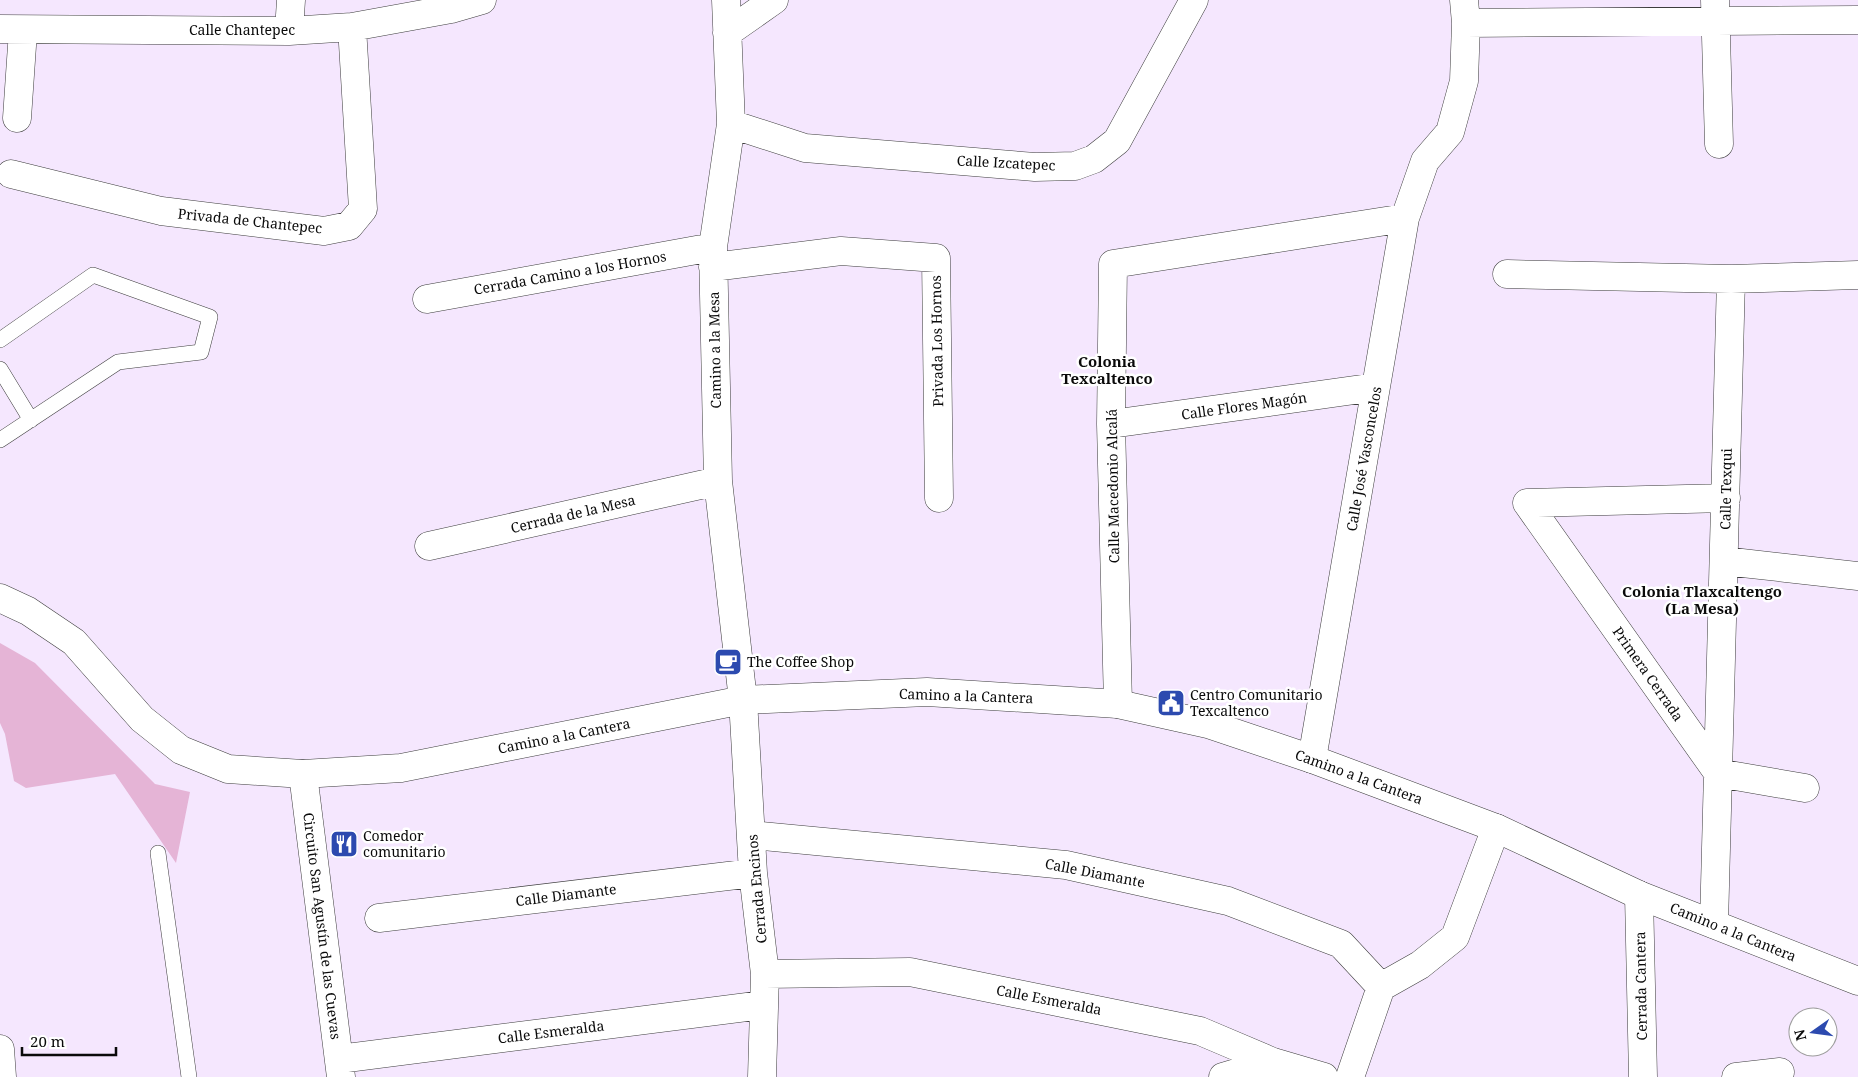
<svg xmlns="http://www.w3.org/2000/svg" width="1858" height="1077" font-family="'Noto Serif',serif">
<style>
.green{fill:#e5b4d6}
.lines{fill:none;stroke-linecap:round;stroke-linejoin:round}
.service-casing{stroke:#3d3d3d;stroke-width:16}
.minor-casing{stroke:#3d3d3d;stroke-width:29}
.tertiary-casing{stroke:#3d3d3d;stroke-width:29}
.service{stroke:#fff;stroke-width:15}
.minor{stroke:#fff;stroke-width:28}
.tertiary{stroke:#fff;stroke-width:28}
.labels{text-anchor:middle;stroke-width:5;stroke-linejoin:round;paint-order:stroke}
.street-label{font-size:14px;fill:#0a0a0a;stroke:#fff}
.poi-label{font-size:14px;fill:#0a0a0a;stroke:#fff;text-anchor:start}
.neighbourhood-label{font-size:15px;font-weight:bold;fill:#0a0a0a;stroke:#fff}
</style>
<rect width="100%" height="100%" fill="#f5e7fe"/>
<path class="green" d="M0,643L35,663L155,784L190,792L176,863L115,774L26,788L14,781L5,734L0,723Z"/>
<g class="lines">
<defs>
<path id="service" d="M0,340L93,275L210,317L201,352L118,362L0,440
M0,369L31,420
M158,853L189,1077"/>
<path id="minor" d="M726,0L731,124L713,247L718,481L743,700L753,873L765,974L762,1077
M1464,0L1466,23
M1715,0L1719,144
M0,29L289,31L352,27L451,9L482,0
M289,31L291,0
M727,33L774,0
M17,118L23,31
M731,124L805,148L1035,167L1075,166L1094,159L1117,141L1194,0
M11,174L161,211L324,231L349,226L363,209L352,27
M713,267L841,251L936,258L939,498
M1507,274L1731,279L1858,275
M427,299L713,247
M1111,424L1376,387
M1527,503L1718,773L1805,788
M1527,503L1726,498
M429,546L718,481
M1724,561L1858,576
M1118,704L1111,424L1113,264L1405,218
M1312,759L1405,218L1425,161L1450,132L1464,81L1466,23L1858,20
M303,774L341,1077
M751,835L1066,865L1228,901L1341,944L1381,987
M1639,895L1643,1077
M379,918L753,873
M1714,924L1731,279
M765,974L910,972L1200,1031L1273,1062L1324,1077
M0,1049L2,1077
M339,1059L763,1005
M1223,1077L1273,1062
M1350,1077L1381,987L1420,965L1455,937L1496,828
M1736,1077L1780,1072"/>
<path id="tertiary" d="M0,598L28,611L74,642L142,719L181,750L228,769L303,774L401,768L743,700L927,692L1118,704L1208,724L1312,759L1496,828L1639,895L1858,981"/>
</defs>
<use href="#service" class="service-casing"/>
<use href="#minor" class="minor-casing"/>
<use href="#tertiary" class="tertiary-casing"/>
<use href="#service" class="service"/>
<use href="#minor" class="minor"/>
<use href="#tertiary" class="tertiary"/>
</g>
<defs>
<symbol id="cafe-square" viewBox="-11 -11 22 22"><rect x="-9" y="-9" width="18" height="18" rx="4" fill="#2c4aaf" stroke="#fff"/><path d="M-5.5-4.5H6V0H3Q3 3.5 0 3.5H-2.5Q-5.5 3.5-5.5 0ZM3-3.2v2h1.7v-2ZM-6 4.5H4V6H-6Z" fill="#fff"/></symbol>
<symbol id="civic-square" viewBox="-11 -11 22 22"><rect x="-9" y="-9" width="18" height="18" rx="4" fill="#2c4aaf" stroke="#fff"/><path d="M-.6-6.5H3V-4.5H.6V-3L4-1V1h2V6H-6V1h2V-1L-.6-3ZM-1.2 2.5V6h2.4V2.5Z" fill="#fff"/></symbol>
<symbol id="restaurant-square" viewBox="-11 -11 22 22"><rect x="-9" y="-9" width="18" height="18" rx="4" fill="#2c4aaf" stroke="#fff"/><path d="M-5-6h1v4h1v-4h1v4h1v-4h1v5L-1.5 .5V6h-2V.5L-5-1ZM5-6V6H3V1.5H1.5Q1.5-4 5-6Z" fill="#fff"/></symbol>
</defs>
<g fill-rule="evenodd">
<use href="#cafe-square" x="712" y="646" width="32" height="32"/>
<use href="#civic-square" x="1155" y="687" width="32" height="32"/>
<use href="#restaurant-square" x="328" y="828" width="32" height="32"/>
</g>
<g class="labels">
<g class="street-label">
<text x="242" y="35">Calle Chantepec</text>
<text transform="translate(1006 163) rotate(3)" y="5">Calle Izcatepec</text>
<text transform="translate(250 221) rotate(6)" y="5">Privada de Chantepec</text>
<text transform="translate(570 273) rotate(-10)" y="5">Cerrada Camino a los Hornos</text>
<text transform="translate(937 341) rotate(-91)" y="5">Privada Los Hornos</text>
<text transform="translate(715 350) rotate(-91)" y="5">Camino a la Mesa</text>
<text transform="translate(1244 406) rotate(-8)" y="5">Calle Flores Magón</text>
<text transform="translate(1364 459) rotate(-80)" y="5">Calle José Vasconcelos</text>
<text transform="translate(1113 486) rotate(-91)" y="5">Calle Macedonio Alcalá</text>
<text transform="translate(1726 489) rotate(-89)" y="5">Calle Texqui</text>
<text transform="translate(573 514) rotate(-13)" y="5">Cerrada de la Mesa</text>
<text transform="translate(1648 674) rotate(55)" y="5">Primera Cerrada</text>
<text transform="translate(966 696) rotate(2)" y="5">Camino a la Cantera</text>
<text transform="translate(564 736) rotate(-11)" y="5">Camino a la Cantera</text>
<text transform="translate(1359 777) rotate(20)" y="5">Camino a la Cantera</text>
<text transform="translate(1095 873) rotate(11)" y="5">Calle Diamante</text>
<text transform="translate(757 889) rotate(-95)" y="5">Cerrada Encinos</text>
<text transform="translate(566 895) rotate(-7)" y="5">Calle Diamante</text>
<text transform="translate(322 926) rotate(83)" y="5">Circuito San Agustín de las Cuevas</text>
<text transform="translate(1733 932) rotate(22)" y="5">Camino a la Cantera</text>
<text transform="translate(1641 986) rotate(-91)" y="5">Cerrada Cantera</text>
<text transform="translate(1049 1000) rotate(11)" y="5">Calle Esmeralda</text>
<text transform="translate(551 1032) rotate(-7)" y="5">Calle Esmeralda</text>
</g>
<g class="poi-label">
<text x="747" y="667">The Coffee Shop</text>
<text x="1190" y="700">Centro Comunitario<tspan x="1190" dy="16">Texcaltenco</tspan></text>
<text x="363" y="841">Comedor<tspan x="363" dy="16">comunitario</tspan></text>
</g>
<g class="neighbourhood-label">
<text x="1107" y="367">Colonia<tspan x="1107" dy="17">Texcaltenco</tspan></text>
<text x="1702" y="597">Colonia Tlaxcaltengo<tspan x="1702" dy="17">(La Mesa)</tspan></text>
</g>
</g>
<g transform="translate(1813 1032) rotate(256)"><circle r="24" fill="#ffffff" stroke="#9d9d9d"/>
<path d="M0-4L9 19L0 12L-9 19Z" fill="#2c4aaf"/>
<text y="-8" font-size="14" font-weight="bold" text-anchor="middle" fill="#0a0a0a">N</text>
</g>
<path d="M22 1047v8h94v-8" fill="none" stroke="#0a0a0a" stroke-width="2.5"/>
<text x="30" y="1047" font-size="15" fill="#0a0a0a" stroke="#ffffff" stroke-width="4" paint-order="stroke">20 m</text>
</svg>
